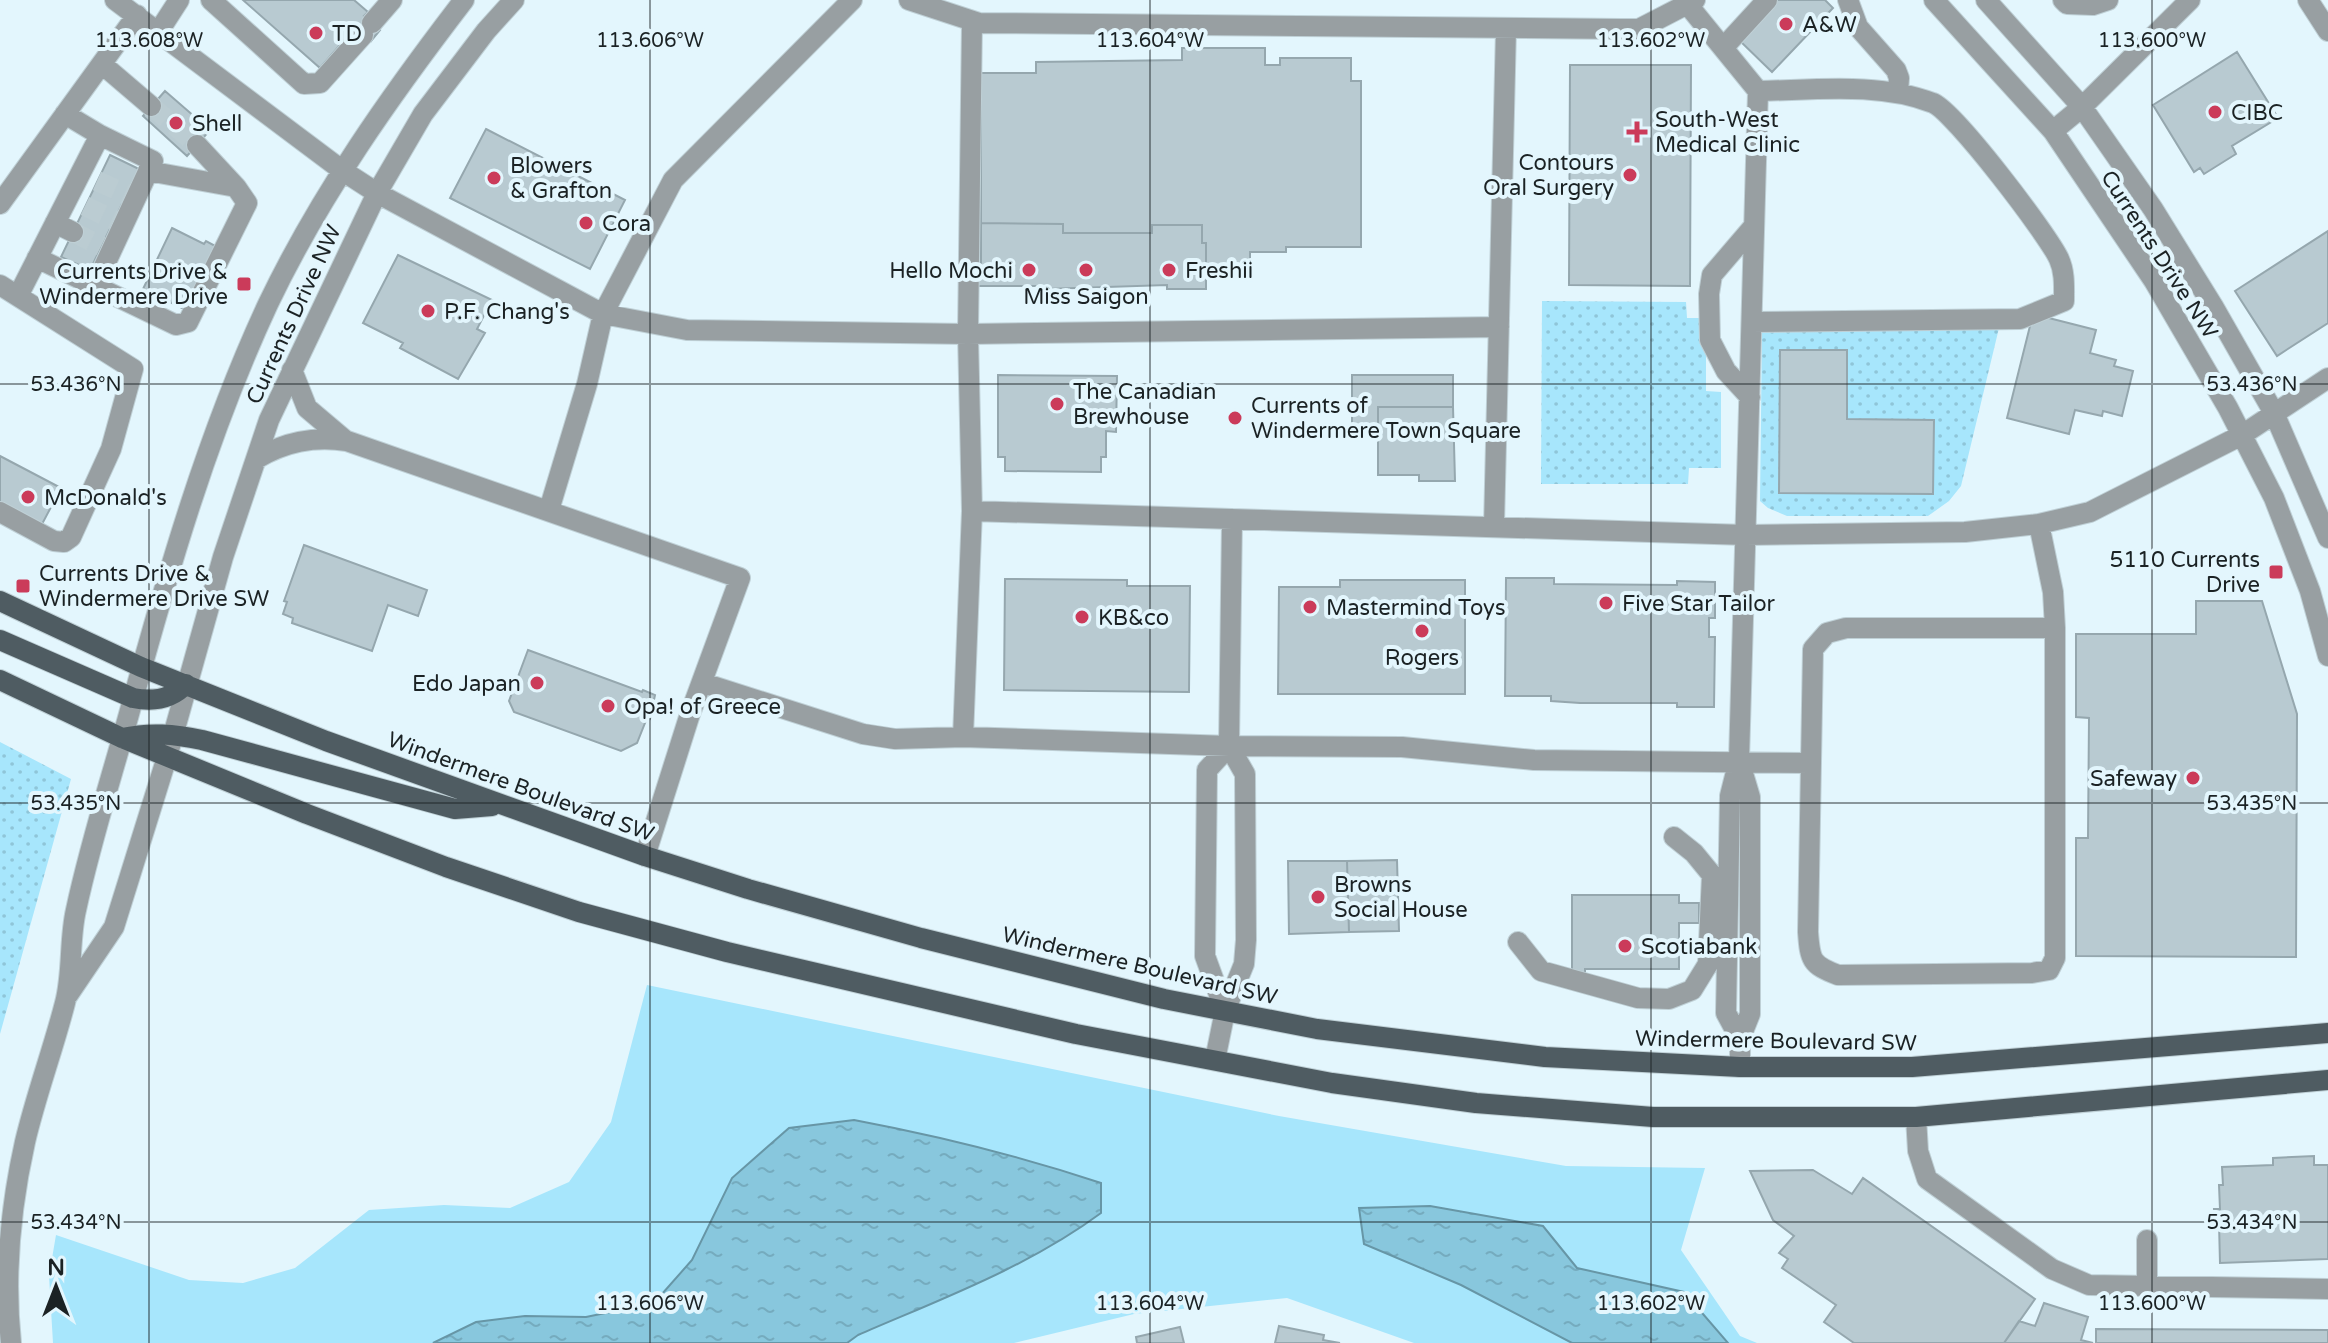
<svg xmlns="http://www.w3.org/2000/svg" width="2328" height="1343" font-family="'Varela Round',sans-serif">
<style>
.grass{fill:url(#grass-dots)}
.park{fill:#a7e6fc}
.water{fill:url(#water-ripples);stroke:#6796a6;stroke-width:2}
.building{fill:#b8cad1;stroke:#95a7ae;stroke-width:2}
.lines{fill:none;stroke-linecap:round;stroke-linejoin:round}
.minor-tunnel{stroke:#bbccd2;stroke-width:20;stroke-dasharray:20 10;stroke-linecap:butt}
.minor-casing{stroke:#bfd0d6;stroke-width:22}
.major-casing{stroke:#bfd0d6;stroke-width:22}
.minor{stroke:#989fa2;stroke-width:20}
.major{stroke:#4f5c62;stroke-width:20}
.ticks{fill:none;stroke:#1b2224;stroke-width:2;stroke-opacity:0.45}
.poi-dot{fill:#cb3b5a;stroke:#e3f6fd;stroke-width:3}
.labels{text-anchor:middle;stroke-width:8;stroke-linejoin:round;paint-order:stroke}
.poi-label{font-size:22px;fill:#1b2224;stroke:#e3f6fd;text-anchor:start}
.street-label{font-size:22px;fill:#1b2224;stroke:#e3f6fd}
.ticks-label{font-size:20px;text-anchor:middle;fill:#1b2224;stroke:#e3f6fd;stroke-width:8;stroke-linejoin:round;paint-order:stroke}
</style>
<defs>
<pattern id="grass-dots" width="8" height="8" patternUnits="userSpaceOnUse" patternTransform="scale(2)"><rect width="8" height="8" fill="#a7e6fc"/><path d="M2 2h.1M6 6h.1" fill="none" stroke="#8fc5d8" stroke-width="1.8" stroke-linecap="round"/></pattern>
<pattern id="water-ripples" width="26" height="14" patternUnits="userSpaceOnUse" patternTransform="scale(2)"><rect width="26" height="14" fill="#88c7dd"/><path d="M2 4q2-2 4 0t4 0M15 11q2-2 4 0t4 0" fill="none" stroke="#75abbe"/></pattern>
</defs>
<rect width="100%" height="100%" fill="#e3f6fd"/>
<path class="grass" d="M1542,301L1686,302L1687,318H1706V391L1721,392V468H1689L1688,484H1541Z
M1999,328L1961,486L1949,501L1928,516H1787L1768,508L1760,501L1762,331Z
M0,742L71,779L0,1034Z"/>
<path class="park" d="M647,985L1279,1116L1566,1166L1705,1168L1681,1250L1740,1336L1757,1343H1414L1287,1298L1134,1314L1014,1343H53L49,1276L56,1235L189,1280L243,1283L295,1268L369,1210L444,1205L510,1208L569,1182L611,1122Z"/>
<path class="water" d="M854,1120C939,1136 1020,1156 1101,1183V1213C1028,1267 941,1299 858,1335L847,1343H433L476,1322L525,1316L586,1317L654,1303L692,1260L732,1178L789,1128Z
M1430,1206L1543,1226L1577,1268L1684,1292L1728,1343H1572L1461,1285L1364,1244L1359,1208Z"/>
<path class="building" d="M243,0H354L368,12L364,16L380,30L371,41L355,28L320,68Z
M1777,0H1825L1833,8L1772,72L1739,40Z
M1182,48H1265V65H1280V58H1351V81H1361V247H1286V252H1250V270H1206V243H1202V225H1152V233H1063V224L981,223V73H1036V62L1182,60Z
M2237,52L2278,118L2232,146L2236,154L2204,174L2200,168L2194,172L2153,105Z
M1570,65H1691L1690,286L1569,285Z
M165,91L210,130L187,156L143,116Z
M486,129L625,200L590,269L450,198Z
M110,155L139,169L90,270L61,257Z
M981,223L1063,224V233H1152V225H1202V243H1206V289H1167V285L1046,289V286H977V269H981Z
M172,228L204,244L206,241L219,248L186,310L143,289Z
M2328,231V323L2277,356L2235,291Z
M398,255L492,300L477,329L485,333L458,379L400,348L403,343L363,323Z
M2033,314L2096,330L2090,353L2116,360L2114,366L2133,371L2122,416L2103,411L2102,416L2075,410L2069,434L2007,418Z
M1780,350H1847V419L1934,420L1933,494L1779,493Z
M998,375L1117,376L1116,432L1106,431V457H1101V472L1005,471V457H998Z
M1352,375H1453V407H1378V426H1352Z
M1378,407H1453L1455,481H1419V475H1378Z
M0,456L61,488L40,528L0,506Z
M304,545L427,590L418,616L388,605L372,651L292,623L293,618L283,614L287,602L284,601Z
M1506,578H1554V584L1677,585V581L1715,582V618H1709V637H1715L1714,707H1677V703H1580L1551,701V696H1505Z
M1005,579L1127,580V586H1190L1189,692L1004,690Z
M1340,580H1465V694H1278L1279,587H1340Z
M2196,601H2262L2297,714L2296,957L2076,956V838H2088L2089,718L2076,717V634H2196Z
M528,650L642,692L643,690L655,695L650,719L647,718L637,743L621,751L514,712L509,701Z
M1397,860L1399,931L1349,932L1347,861Z
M1288,861H1347L1349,932L1289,934Z
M1572,895H1679V903H1699V923H1679V969H1585V973H1572Z
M2314,1156V1165H2328V1259L2220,1263L2219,1223H2215L2214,1209H2220L2219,1185H2223L2222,1167L2273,1165V1158Z
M1813,1170L1852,1194L1863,1178L2035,1299L2004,1343H1854L1824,1322L1836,1305L1782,1268L1788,1259L1779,1253L1794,1236L1773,1220L1750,1171Z
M2044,1303L2088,1317L2081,1340L2093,1343H2004L2019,1321L2035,1326Z
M1279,1326L1324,1335L1323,1340L1340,1343H1275Z
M1180,1327L1184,1343H1137L1136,1337Z
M2096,1329L2328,1330V1343H2096Z"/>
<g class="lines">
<path class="minor-tunnel" d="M151,106L197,145
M97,181L126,194
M85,206L114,220
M73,232L101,246"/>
<defs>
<path id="minor" d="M115,0L343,171L377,193L603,314L687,330L968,334L1499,327
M211,0L304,84L320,83L363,35
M909,0L979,23L1621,29H1639L1695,0
M1848,0L1858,27L1896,70L1899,78L1898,92
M1934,0L2053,131L2154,281L2228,408L2274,498L2310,591L2328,656
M1986,0L2082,107L2153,209L2213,306L2274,413L2328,538
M2063,0L2067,4L2093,5L2108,0
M2308,0L2328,31
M1688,5L1758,91L1739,760L1730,796L1726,1013L1740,1039
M972,21L968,334L972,511L963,737L1229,746L1402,747L1534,760L1809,763
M372,23L392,0
M159,31L179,0
M1723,48L1767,0
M103,65L151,106
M65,114L100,135
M2053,131L2082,107L2190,0
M197,145L236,187
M0,204L137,15
M55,223L73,232
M0,285L133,369L111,449L71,537L64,542L54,541L0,512
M95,286L176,325L188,322L247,203L236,187L148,171
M18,296L100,135L153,161L95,286L37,258
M1752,322L2020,319L2064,301C2064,287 2065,272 2059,259C2049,236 1953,110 1933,103C1879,82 1815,90 1758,91
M292,370L307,408L346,441
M1750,397L1726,371L1710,340L1709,294L1712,275L1754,226
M256,459C285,442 313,436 347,441L740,578L690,714L645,856
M549,510L587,384L603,314L673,180L852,0
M972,511L1746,535L1965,532L2039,524L2090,512L2242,435L2328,378
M2039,524L2053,592L2055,628V958L2049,970L2032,973L1838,975C1811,965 1810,960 1808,932L1813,649L1827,633L1846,628H2055
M1494,526L1506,29
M703,683L863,734L895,739L963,737
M1739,760L1750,797V1014L1740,1039V1067
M1518,942L1541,971L1638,998L1669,999L1692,990L1708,964L1712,875L1694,853L1674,837
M68,995L114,927L167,757L223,557L269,420L377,193L423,114L486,31L514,0
M1225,1011L1205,956L1207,770L1229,746
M1215,1060L1225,1011L1244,964L1246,940L1245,774L1229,746L1232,519
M1916,1117L1918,1151L1927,1179L2052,1269L2089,1285L2328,1289
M2147,1240V1286
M11,1343C4,1275 10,1209 25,1142C36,1095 53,1050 65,1003C73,973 69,940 76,910C90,844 111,779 129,714C167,575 207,435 268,304C320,195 391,95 464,0"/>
<path id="major" d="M0,601L141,667L326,741L645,856L748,889L921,938L1164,999L1317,1029L1545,1057L1740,1067H1912L2328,1033
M0,640L133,698C153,702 172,699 186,684
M0,680L122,738L307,814L446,867L579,912L727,952L1076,1034L1332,1083L1476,1103L1653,1117H1916L2328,1080
M122,738C150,732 174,734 202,740L455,809L492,806"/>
</defs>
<use href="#minor" class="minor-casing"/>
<use href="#major" class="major-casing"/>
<use href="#minor" class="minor"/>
<use href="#major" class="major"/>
</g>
<path class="ticks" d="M149,0V1343M650,0V1343M1150,0V1343M1651,0V1343M2152,0V1343M0,384H2328M0,803H2328M0,1222H2328"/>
<g class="poi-dot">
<circle cx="1786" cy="24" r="8"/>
<circle cx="316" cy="33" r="8"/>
<circle cx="2215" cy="112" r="8"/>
<circle cx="176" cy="123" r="8"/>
<path d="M1633 120h8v8h8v8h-8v8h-8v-8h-8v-8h8z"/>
<circle cx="1630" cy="175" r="8"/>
<circle cx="494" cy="178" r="8"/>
<circle cx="586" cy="223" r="8"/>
<circle cx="1029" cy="270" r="8"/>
<circle cx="1086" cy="270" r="8"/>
<circle cx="1169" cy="270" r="8"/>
<rect x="236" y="276" width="16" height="16" rx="4"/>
<circle cx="428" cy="311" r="8"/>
<circle cx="1057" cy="404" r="8"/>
<circle cx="1235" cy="418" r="8"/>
<circle cx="28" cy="497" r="8"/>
<rect x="2268" y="564" width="16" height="16" rx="4"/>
<rect x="15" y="578" width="16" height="16" rx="4"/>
<circle cx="1606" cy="603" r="8"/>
<circle cx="1310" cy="607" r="8"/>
<circle cx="1082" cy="617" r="8"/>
<circle cx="1422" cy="631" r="8"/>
<circle cx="537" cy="683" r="8"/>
<circle cx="608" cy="706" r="8"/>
<circle cx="2193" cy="778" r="8"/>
<circle cx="1318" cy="897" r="8"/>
<circle cx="1625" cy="946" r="8"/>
</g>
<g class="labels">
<g class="poi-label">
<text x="1802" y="32">A&amp;W</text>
<text x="332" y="41">TD</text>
<text x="2231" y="120">CIBC</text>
<text x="1655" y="127">South-West<tspan x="1655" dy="25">Medical Clinic</tspan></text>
<text x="192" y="131">Shell</text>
<text x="1614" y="170" text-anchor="end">Contours<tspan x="1614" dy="25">Oral Surgery</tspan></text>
<text x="510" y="173">Blowers<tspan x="510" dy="25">&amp; Grafton</tspan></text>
<text x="602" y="231">Cora</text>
<text x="1013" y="278" text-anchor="end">Hello Mochi</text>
<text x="1185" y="278">Freshii</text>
<text x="228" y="279" text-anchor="end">Currents Drive &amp;<tspan x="228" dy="25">Windermere Drive</tspan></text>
<text x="1086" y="304" text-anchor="middle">Miss Saigon</text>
<text x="444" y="319">P.F. Chang's</text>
<text x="1073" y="399">The Canadian<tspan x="1073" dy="25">Brewhouse</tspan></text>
<text x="1251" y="413">Currents of<tspan x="1251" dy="25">Windermere Town Square</tspan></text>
<text x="44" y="505">McDonald's</text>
<text x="2260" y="567" text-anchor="end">5110 Currents<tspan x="2260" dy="25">Drive</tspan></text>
<text x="39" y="581">Currents Drive &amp;<tspan x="39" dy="25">Windermere Drive SW</tspan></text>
<text x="1622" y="611">Five Star Tailor</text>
<text x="1326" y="615">Mastermind Toys</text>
<text x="1098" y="625">KB&amp;co</text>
<text x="1422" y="665" text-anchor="middle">Rogers</text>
<text x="521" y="691" text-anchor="end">Edo Japan</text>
<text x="624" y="714">Opa! of Greece</text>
<text x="2177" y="786" text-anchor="end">Safeway</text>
<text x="1334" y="892">Browns<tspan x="1334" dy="25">Social House</tspan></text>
<text x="1641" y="954">Scotiabank</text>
</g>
<g class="street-label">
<text transform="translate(2160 254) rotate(57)" y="8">Currents Drive NW</text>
<text transform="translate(293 314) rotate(-65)" y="8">Currents Drive NW</text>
<text transform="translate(521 786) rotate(20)" y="8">Windermere Boulevard SW</text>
<text transform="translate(1140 965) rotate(13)" y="8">Windermere Boulevard SW</text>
<text transform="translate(1776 1040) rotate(1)" y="8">Windermere Boulevard SW</text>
</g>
</g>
<g class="ticks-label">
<text x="149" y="47">113.608°W</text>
<text x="650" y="47">113.606°W</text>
<text x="1150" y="47">113.604°W</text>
<text x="1651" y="47">113.602°W</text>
<text x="2152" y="47">113.600°W</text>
<text x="76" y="391">53.436°N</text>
<text x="2252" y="391">53.436°N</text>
<text x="76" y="810">53.435°N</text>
<text x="2252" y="810">53.435°N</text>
<text x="76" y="1229">53.434°N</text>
<text x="2252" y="1229">53.434°N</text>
<text x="650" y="1310">113.606°W</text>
<text x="1150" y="1310">113.604°W</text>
<text x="1651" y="1310">113.602°W</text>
<text x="2152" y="1310">113.600°W</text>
</g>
<g transform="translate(56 1287)" stroke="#e3f6fd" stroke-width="6" paint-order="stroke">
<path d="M0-6L14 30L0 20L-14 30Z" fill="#1b2224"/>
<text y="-12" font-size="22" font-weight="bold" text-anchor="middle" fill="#1b2224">N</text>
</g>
</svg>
